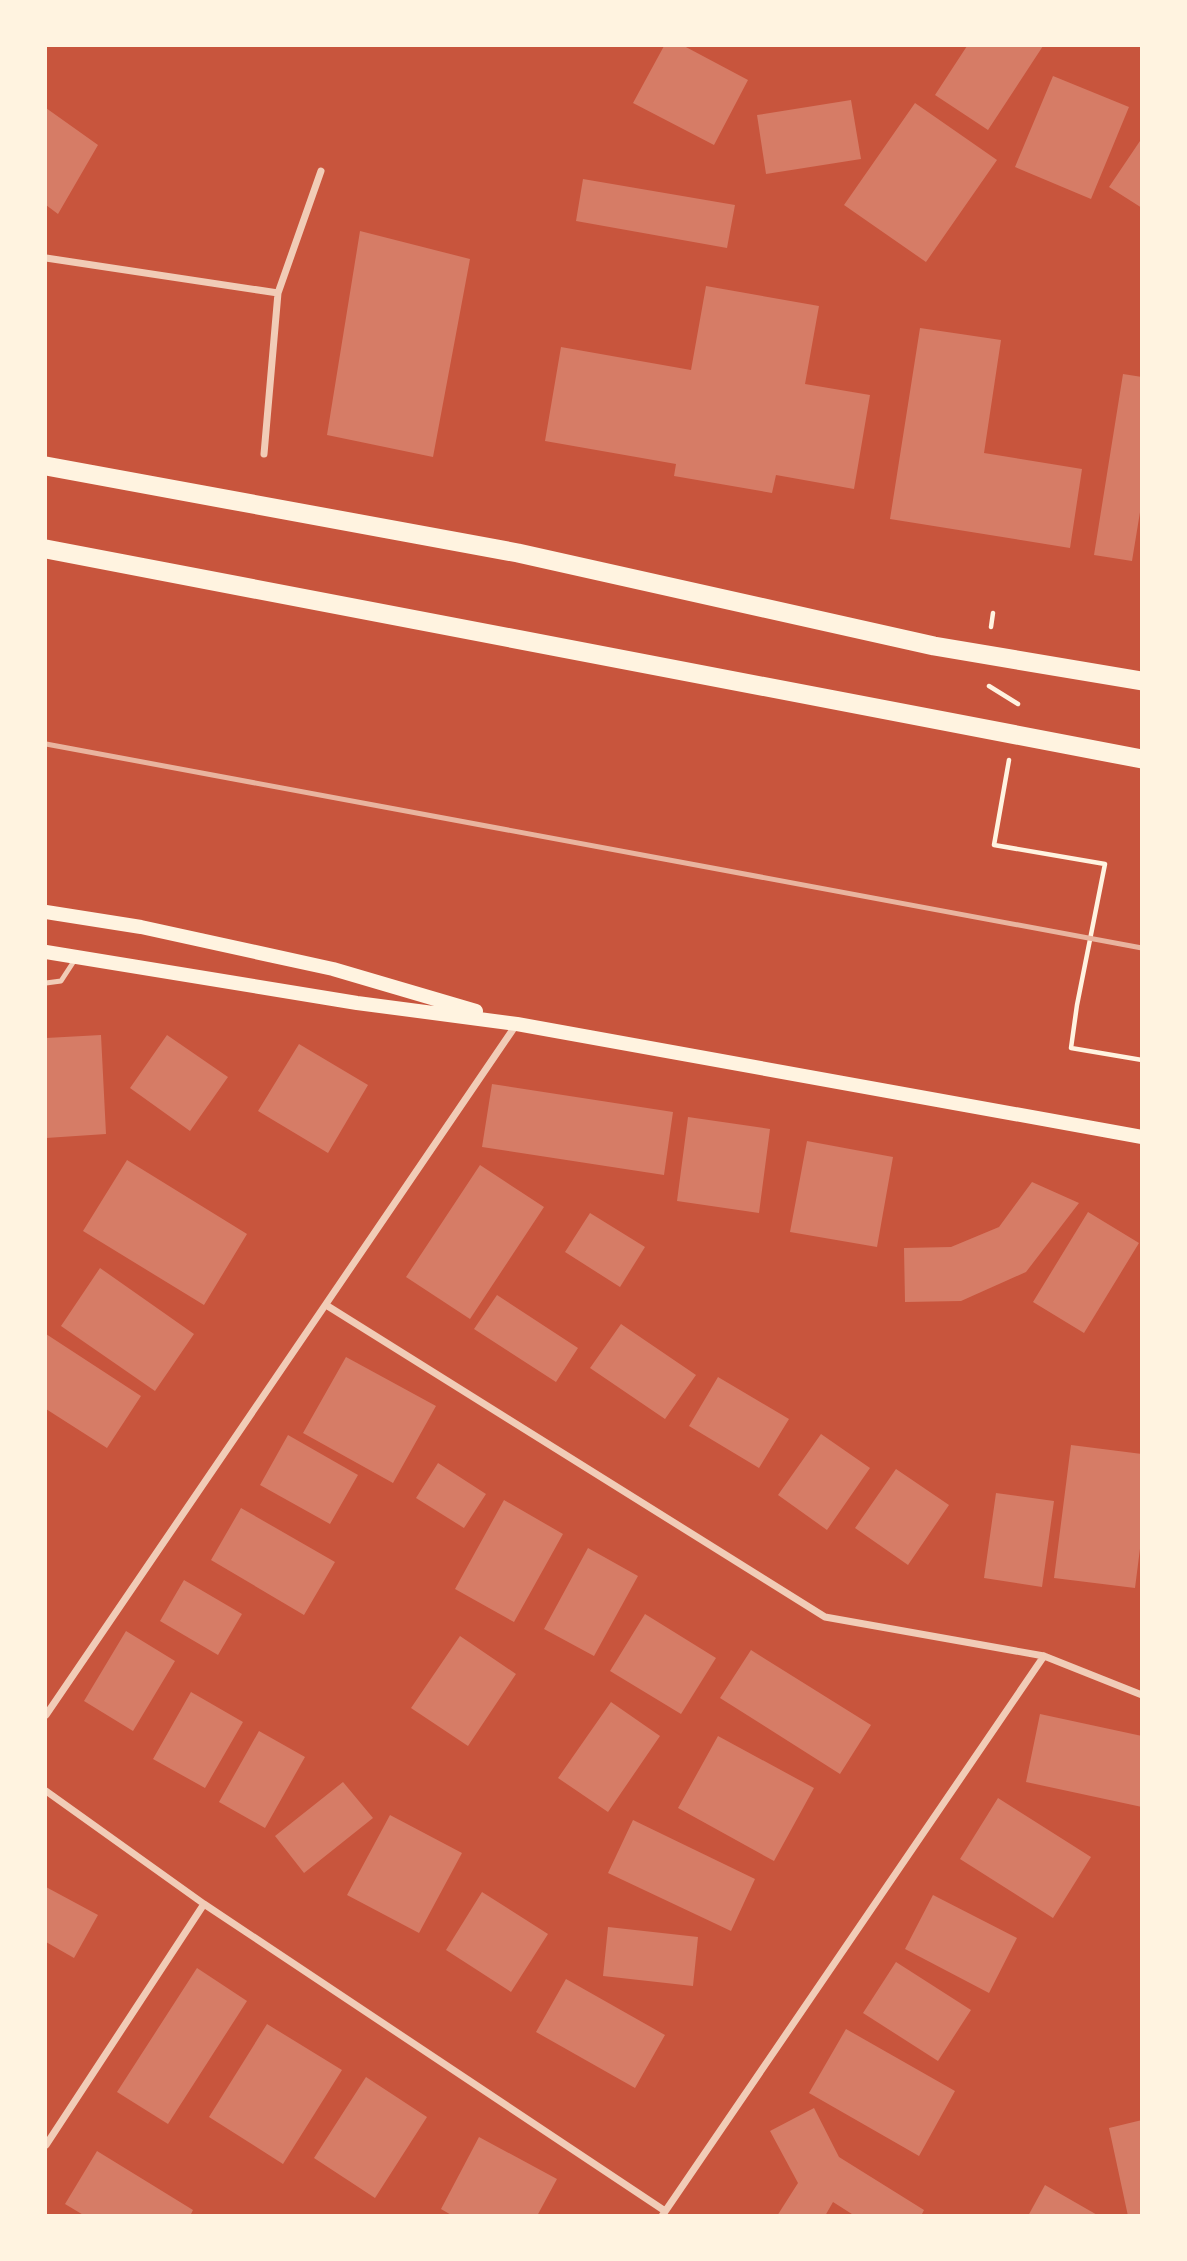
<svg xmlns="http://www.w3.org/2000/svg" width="1187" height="2261" font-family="'Sofia Sans Condensed',sans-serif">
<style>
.building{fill:#d67c66}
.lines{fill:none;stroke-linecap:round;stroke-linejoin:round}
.path{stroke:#fff3e0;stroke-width:4.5}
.service{stroke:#f1ccb7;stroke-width:5}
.minor{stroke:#f1ccb7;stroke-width:7}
.secondary{stroke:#fff3e0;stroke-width:14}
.trunk{stroke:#fff3e0;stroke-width:19}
.rail{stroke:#e9b49f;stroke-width:5}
</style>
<rect width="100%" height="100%" fill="#c8553d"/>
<path class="building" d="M664,46H684L748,80L714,145L633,103Z
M967,46H1043L988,130L935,95Z
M1053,76L1129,107L1091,199L1015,167Z
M851,100L861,159L766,174L757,115Z
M915,103L997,160L926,262L844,205Z
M46,108L98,145L58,214L46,205Z
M1142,138V208L1109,187Z
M583,179L735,205L727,248L576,221Z
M360,231L470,259L433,457L327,435Z
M706,286L819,306L805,384L870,395L854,489L776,475L772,493L674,476L676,464L545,441L561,347L691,370Z
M920,328L1001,340L984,453L1082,469L1070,548L890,519Z
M1123,374L1142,377V500L1132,561L1094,555Z
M101,1035L106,1134L46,1138V1038Z
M167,1035L228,1077L190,1131L130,1088Z
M299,1044L368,1085L328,1153L258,1111Z
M492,1084L673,1112L664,1175L482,1147Z
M688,1117L770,1129L759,1213L677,1201Z
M807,1141L893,1157L877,1247L790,1232Z
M127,1160L247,1234L204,1305L83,1231Z
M480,1165L544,1207L470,1319L406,1277Z
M1032,1182L1079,1203L1026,1272L961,1301L905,1302L904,1248L951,1247L999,1227Z
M1088,1212L1139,1243L1084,1333L1033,1302Z
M590,1213L645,1247L620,1287L565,1252Z
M100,1268L194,1334L155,1391L61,1326Z
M497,1295L578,1348L556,1382L474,1329Z
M621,1324L696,1375L665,1419L590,1368Z
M46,1334L141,1396L107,1448L46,1409Z
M346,1357L436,1406L393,1483L303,1433Z
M718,1377L789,1419L759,1468L689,1426Z
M821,1434L870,1468L827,1530L778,1495Z
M288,1435L358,1475L330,1524L260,1485Z
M1071,1445L1142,1454V1533L1135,1588L1054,1578Z
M438,1463L486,1494L464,1528L416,1498Z
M896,1469L949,1505L908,1565L855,1528Z
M996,1493L1054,1501L1042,1587L984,1578Z
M504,1500L563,1534L514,1622L455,1589Z
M241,1508L335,1562L304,1615L211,1560Z
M588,1548L638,1576L594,1656L544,1629Z
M184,1580L242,1614L218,1655L160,1621Z
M645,1614L716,1658L681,1714L610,1671Z
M126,1631L175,1661L133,1731L84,1701Z
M460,1636L516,1674L468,1746L411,1708Z
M751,1650L871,1725L840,1774L720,1698Z
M191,1692L243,1722L205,1788L153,1759Z
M611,1702L660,1736L608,1812L558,1778Z
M1040,1714L1142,1736V1807L1026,1782Z
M259,1731L305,1757L265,1828L219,1802Z
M718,1736L814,1788L774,1861L678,1808Z
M343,1782L373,1818L304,1873L275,1836Z
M998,1798L1091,1857L1053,1918L960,1859Z
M390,1815L462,1853L419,1933L347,1895Z
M633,1820L755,1879L731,1931L608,1873Z
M46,1887L98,1915L74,1958L46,1942Z
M482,1892L548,1934L511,1992L446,1950Z
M933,1895L1017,1938L989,1993L905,1949Z
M608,1927L698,1937L693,1986L603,1976Z
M896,1962L971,2010L938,2061L863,2013Z
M197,1968L247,2001L168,2124L117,2092Z
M566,1979L665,2035L635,2088L536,2032Z
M267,2024L342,2070L283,2164L209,2117Z
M846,2029L955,2091L919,2156L809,2093Z
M366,2077L427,2117L375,2198L314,2158Z
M814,2108L839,2157L924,2210L921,2216H855L833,2202L825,2216H777L798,2183L770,2131Z
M1142,2120V2216H1128L1109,2128Z
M479,2137L557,2179L537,2216H453L441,2209Z
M97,2151L193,2210L190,2216H85L65,2204Z
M1045,2185L1099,2216H1028Z"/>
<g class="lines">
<path class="path" d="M991,627L993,613
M989,686L1018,704
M1009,760L994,845L1105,864L1077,1005L1071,1048L1142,1060"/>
<path class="service" d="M46,983L61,981L76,958"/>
<path class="minor" d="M46,258L278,293L321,171
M264,454L278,293
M326,1305L825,1617L1044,1656L1142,1695
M46,1715L516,1025
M46,1791L204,1904L665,2211
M46,2145L204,1904
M662,2216L1044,1656"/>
<path class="secondary" d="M46,912L141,927L333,969L476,1011
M46,952L357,1003L517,1024L1142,1137"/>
<path class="trunk" d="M46,466L518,553L934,646L1142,681
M46,549L1142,759"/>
<path class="rail" d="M46,744L1142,948"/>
</g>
<rect width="1187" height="2261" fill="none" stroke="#fff3e0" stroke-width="94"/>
</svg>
